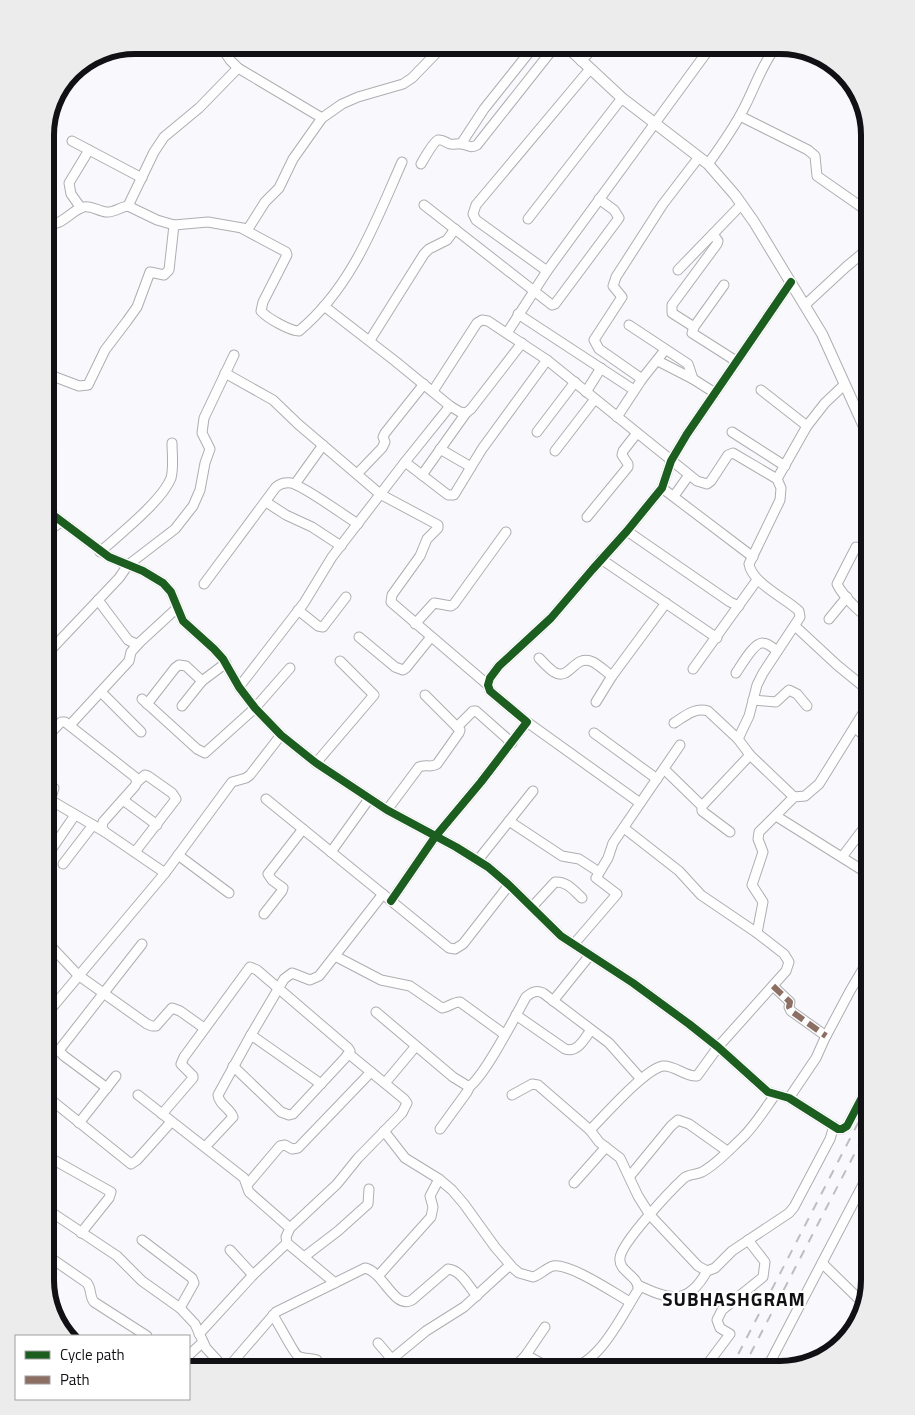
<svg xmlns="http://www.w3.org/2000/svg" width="915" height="1415" font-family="'Titillium Web',sans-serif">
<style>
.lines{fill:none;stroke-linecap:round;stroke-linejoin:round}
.minor-casing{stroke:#aeaeb1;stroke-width:11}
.major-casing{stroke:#aeaeb1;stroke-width:12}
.minor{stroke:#fefeff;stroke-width:9}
.major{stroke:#fefeff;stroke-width:10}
.rail{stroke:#bebebe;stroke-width:2;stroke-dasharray:9 9;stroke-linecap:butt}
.quiet{stroke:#8d6e63;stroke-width:6;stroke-dasharray:12 6;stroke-linecap:butt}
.cycleway-casing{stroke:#fff;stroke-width:11}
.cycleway{stroke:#1b5e20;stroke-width:8}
.labels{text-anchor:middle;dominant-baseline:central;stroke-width:4.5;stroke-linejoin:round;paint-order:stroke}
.district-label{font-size:19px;font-weight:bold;letter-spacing:1px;fill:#111014;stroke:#fff}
.rim{fill:none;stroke:#111014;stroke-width:6}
</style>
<rect width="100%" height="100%" fill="#f9f9fd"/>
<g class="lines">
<defs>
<g id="minor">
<path d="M220,45L230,60L238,68L322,118"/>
<path d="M581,61L596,45"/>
<path d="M740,116L808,150L815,156L817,176L870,213"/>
<path d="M72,141L142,178"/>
<path d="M461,144L484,109L535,45"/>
<path d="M421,164C424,159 433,142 438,140C443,139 446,143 450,144C454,145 458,143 462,144C469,145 470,149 477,145L556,45"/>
<path d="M708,164C721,146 734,128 744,108C755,87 762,64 777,45"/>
<path d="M424,205L552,305L555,304L619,218L614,210L599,199"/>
<path d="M128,206L154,152L164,137L199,108L238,68"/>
<path d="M81,208L71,194L69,183L89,150"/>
<path d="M528,219L622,98"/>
<path d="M45,224C62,227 69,212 83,207C91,205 98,211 106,212C114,213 120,207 128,206L157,220L174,225L208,222L248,229L265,202L279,188L293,159L322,118L342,104L358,97L403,84L412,78L444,45"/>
<path d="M243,229L286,252L287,255L263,302L261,311C267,318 290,331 299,331C352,287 375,223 402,162"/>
<path d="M678,270L741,205"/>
<path d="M547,271L476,220L473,214L476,205L590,69"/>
<path d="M724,285L694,327L692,333L736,361"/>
<path d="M805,305L846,267L870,247"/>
<path d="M518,314L634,390"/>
<path d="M629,325L688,364L693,379"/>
<path d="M694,327L672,313V305L717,244L718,241L713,234"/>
<path d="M507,333L547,271L712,45"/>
<path d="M370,340L424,254L429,249L447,240L455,229"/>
<path d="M658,361L693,379L715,393"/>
<path d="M225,373L273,400L298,424L380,494L438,525V528L427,539L420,556L392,595L391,602L488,685"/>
<path d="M45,378L50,375L79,386L88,385L105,350L127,321L137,307L150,272L164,275L169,270L174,225"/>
<path d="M642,379L599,349L594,340L622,297L613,286L616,277L663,204L699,157"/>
<path d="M761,390L807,426"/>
<path d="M433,391L477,323L482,320L488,321L547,360L697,481L707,484L711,481L728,455L733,453L777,479L781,488L780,500L749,564C752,583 785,598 799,611L800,617L763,673L757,685L749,716L738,739"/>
<path d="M586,392L601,368"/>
<path d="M450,406L460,412L466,413L471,409L522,343"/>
<path d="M617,417L642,379L665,350"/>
<path d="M537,432L575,382"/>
<path d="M732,432L785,466"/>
<path d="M440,449L471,467"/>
<path d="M555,451L595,399"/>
<path d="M405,462L448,495H454L482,449L547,360"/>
<path d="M358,473L382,448L385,442L383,437L385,433L424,384"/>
<path d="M422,475L466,413"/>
<path d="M777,479L807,426L825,403L844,385"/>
<path d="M295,484L323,445"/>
<path d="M662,488L753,557"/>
<path d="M674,496L689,475"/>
<path d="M266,502L286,515L312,527L341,546"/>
<path d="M45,509L109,557L143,571L163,583L171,592L183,621L214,649L223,659L239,687L255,708L281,735L316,763L387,810L456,847L488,867L509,885L561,936L633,983L689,1024L718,1047L768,1092L789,1098L838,1129H842L847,1126L870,1082"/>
<path d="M587,517L628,467V464L622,455L623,451L637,433"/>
<path d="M864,520L870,512"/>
<path d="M627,531L730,602L739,606"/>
<path d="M45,533L61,522"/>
<path d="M856,547L837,584C844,598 858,610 870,620"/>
<path d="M100,552C120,534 162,501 171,478C174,467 172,454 172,443"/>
<path d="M601,559L717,638"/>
<path d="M204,584L276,487C281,483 285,482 291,483C306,487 343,515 358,524"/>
<path d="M98,600L128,640L136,644L139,643L177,608"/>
<path d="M298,610L318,626L323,627L346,597"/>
<path d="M829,619L847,597"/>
<path d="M415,624L434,603L451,606L454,604L506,532"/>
<path d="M795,626L837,665L870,692"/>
<path d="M359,637L395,667L403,670L406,668L431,637"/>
<path d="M45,656L119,578L128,565L175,529L193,506L200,490L205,463L210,449L202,433L204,418L234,355"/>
<path d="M539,658C543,662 548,668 554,672C570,682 574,653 593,662C599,665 606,672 612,676"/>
<path d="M693,669L757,580"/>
<path d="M736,673C741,666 754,642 763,643C768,643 773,648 777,651"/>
<path d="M239,687L304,603L332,557L405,462L450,406L395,361L324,306"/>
<path d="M101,692L141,732"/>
<path d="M142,699L197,749L205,753L255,708L290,668"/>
<path d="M753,700L776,702L789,690L797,694L807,706"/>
<path d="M596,702L612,676L666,603"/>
<path d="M147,704L175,668L179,665L186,666L202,681"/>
<path d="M182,706L202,681L226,663"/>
<path d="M527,722L640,803"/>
<path d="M674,723C685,716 695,707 708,711L738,739L750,755L794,797"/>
<path d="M70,725L129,661L131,652L139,643"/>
<path d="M457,727L473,711H476L512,743"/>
<path d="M855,728L870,740"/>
<path d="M594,733L657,779"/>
<path d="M45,739L61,722H65L135,777L137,782L135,786L103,822L102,828L105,832L165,873"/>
<path d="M316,763L374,695L340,661"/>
<path d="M664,769L702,806"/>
<path d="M45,781L54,788L51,798L52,801L105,832"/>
<path d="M266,799L449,948L455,949L463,944L509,885"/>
<path d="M123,800L157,825"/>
<path d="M387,810L419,767C425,764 431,768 437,764L459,733L460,730L425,695"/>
<path d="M776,816L870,875"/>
<path d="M509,821L562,856L579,859L599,872"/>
<path d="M624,828L679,871L701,895L757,933"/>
<path d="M730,832L702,811V806L750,755"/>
<path d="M135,852L176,799L172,793L148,776L145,775L137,782"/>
<path d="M331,852L369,799"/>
<path d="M49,853L75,815"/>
<path d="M178,855L229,893"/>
<path d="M842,857L870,820"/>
<path d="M478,860L533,791"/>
<path d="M63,864L93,825"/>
<path d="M391,901L435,837L481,782L527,722L490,691L488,685L490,678L499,666L551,618L592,570L627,531L662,488L671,461L687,434L791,282"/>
<path d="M532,907L555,882C567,881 574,891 582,898"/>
<path d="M264,914L282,891L283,888L272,880L268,874L303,829"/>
<path d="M45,940L78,975L147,1024L152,1026H156L172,1008L180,1011L204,1028"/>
<path d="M574,944L617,894L596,878L608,858L613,843L680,745"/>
<path d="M335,956L381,980L410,986L442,1008C449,1007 453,1002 460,1002L504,1034"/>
<path d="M773,986L790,1002L789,1007L791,1011L826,1036"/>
<path d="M553,1001L590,955"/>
<path d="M376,1012L453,1077L466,1085L470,1086C485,1075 515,1017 526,997C532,992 536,990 543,993L609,1043L641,1079"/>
<path d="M516,1015L565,1049C578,1053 584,1039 591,1030"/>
<path d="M45,1016L165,873L232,782L246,778L250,775L281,735"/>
<path d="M251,1035L321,1084"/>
<path d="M385,1083L416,1046"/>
<path d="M107,1088L64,1056L60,1052V1049L142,944"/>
<path d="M45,1095L131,1164L137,1160L171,1122"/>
<path d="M138,1095L244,1178L249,1192L290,1228L286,1237L287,1243L335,1283"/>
<path d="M512,1095L532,1084L538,1085L590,1130L599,1142L620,1158L638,1196L650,1215L698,1266L707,1271L715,1268L732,1251L789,1213L794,1207L830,1139L834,1126"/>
<path d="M789,1098L816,1058L825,1038L850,991L870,957"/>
<path d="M162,1114L193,1078V1076L181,1064L184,1057L250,967L257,970L348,1048L350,1051L345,1058L293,1114L289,1115L281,1112L233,1066"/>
<path d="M79,1123L116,1076"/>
<path d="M440,1129L467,1092L470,1086"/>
<path d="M590,1130C605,1115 645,1069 663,1066C675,1065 685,1077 697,1076L718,1047L786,971L789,962L784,954L757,933L763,902L752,885L763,852L758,839L759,832L794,797L805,796L819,784L870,702"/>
<path d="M384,1131L405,1158L439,1179L452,1190L464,1204L495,1247L513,1268L519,1273L533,1277C540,1275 546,1268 553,1266C570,1263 614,1293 630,1302"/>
<path d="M205,1147L233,1117C230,1108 219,1105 218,1095L251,1035L284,979L292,973L310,980L319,976L383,894"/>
<path d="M45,1155L111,1192L109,1198L81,1233"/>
<path d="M630,1176L671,1126L678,1120L689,1124L727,1151"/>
<path d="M574,1183L606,1147"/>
<path d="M247,1185L280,1146L285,1145L292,1149L298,1148L371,1072"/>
<path d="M45,1208L117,1256L142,1281L180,1308L195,1324L206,1348L226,1370"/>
<path d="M290,1228L337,1184L358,1158L402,1113L407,1103L404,1099L349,1054"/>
<path d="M142,1240L192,1278L194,1283L180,1308"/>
<path d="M230,1250L253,1275"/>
<path d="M45,1254L87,1283C92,1289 89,1296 94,1302L147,1336"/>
<path d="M304,1257L338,1231L368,1204L369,1189"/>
<path d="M822,1263L864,1304"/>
<path d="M379,1275L431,1217L433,1207L430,1196L439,1179"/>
<path d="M638,1285C669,1300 688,1306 707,1271"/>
<path d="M273,1315C277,1321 295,1355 298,1356C303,1359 311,1358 317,1360L323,1370"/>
<path d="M199,1334L253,1275L287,1243"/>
<path d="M378,1343L401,1370"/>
<path d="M189,1355L203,1342"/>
<path d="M526,1355C536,1360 547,1368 558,1369C596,1374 621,1316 638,1290C640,1276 618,1272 620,1258C621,1243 671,1190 684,1178C689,1174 696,1175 702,1172C717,1164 730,1149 743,1137C755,1125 765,1109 775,1095"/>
<path d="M392,1359L426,1331L464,1307L510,1265"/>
<path d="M226,1370L276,1312L365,1268C384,1272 394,1310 412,1300L448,1269C461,1270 469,1287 477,1296"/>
<path d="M512,1370L526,1355L545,1327"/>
<path d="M703,1370L730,1334L720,1328L717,1320L722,1310L763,1277L765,1262L748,1240"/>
<path d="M766,1370L870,1171"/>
</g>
<path id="major" d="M565,45L622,98L708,164L735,195L754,222L822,334L870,440"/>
</defs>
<!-- minor casing -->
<use href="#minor" class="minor-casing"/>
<!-- major casing -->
<use href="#major" class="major-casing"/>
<!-- minor -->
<use href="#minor" class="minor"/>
<!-- major -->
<use href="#major" class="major"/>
<!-- rail -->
<g class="rail">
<path d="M730,1370L870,1100"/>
<path d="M742,1370L870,1124"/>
</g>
<!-- quiet -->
<path class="quiet" d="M773,986L790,1002L789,1007L791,1011L826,1036"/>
<defs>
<g id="cycleway">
<path d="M45,509L109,557L143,571L163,583L171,592L183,621L214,649L223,659L239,687L255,708L281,735L316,763L387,810L456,847L488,867L509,885L561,936L633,983L689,1024L718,1047L768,1092L789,1098L838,1129H842L847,1126L870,1082"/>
<path d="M391,901L435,837L481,782L527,722L490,691L488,685L490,678L499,666L551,618L592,570L627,531L662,488L671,461L687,434L791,282"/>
</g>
</defs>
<!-- cycleway casing -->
<use href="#cycleway" class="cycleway-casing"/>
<!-- cycleway -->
<use href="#cycleway" class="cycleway"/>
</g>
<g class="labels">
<!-- district labels -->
<g class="district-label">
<text x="734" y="1298">SUBHASHGRAM</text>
</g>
</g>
<!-- crop -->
<path d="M0 0H915V1415H0ZM135 54H780A81 81 0 0 1 861 135V1280A81 81 0 0 1 780 1361H135A81 81 0 0 1 54 1280V135A81 81 0 0 1 135 54Z" fill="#ececec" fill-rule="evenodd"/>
<path class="rim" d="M135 54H780A81 81 0 0 1 861 135V1280A81 81 0 0 1 780 1361H135A81 81 0 0 1 54 1280V135A81 81 0 0 1 135 54Z"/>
<!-- legend -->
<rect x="15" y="1335" width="175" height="65" fill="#ffffff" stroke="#a09fa1"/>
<rect x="25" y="1351" width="25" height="8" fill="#1b5e20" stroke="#a09fa1"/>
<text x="60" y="1360" font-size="15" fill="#111014">Cycle path</text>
<rect x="25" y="1376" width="25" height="8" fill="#8d6e63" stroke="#a09fa1"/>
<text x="60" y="1385" font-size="15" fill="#111014">Path</text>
</svg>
